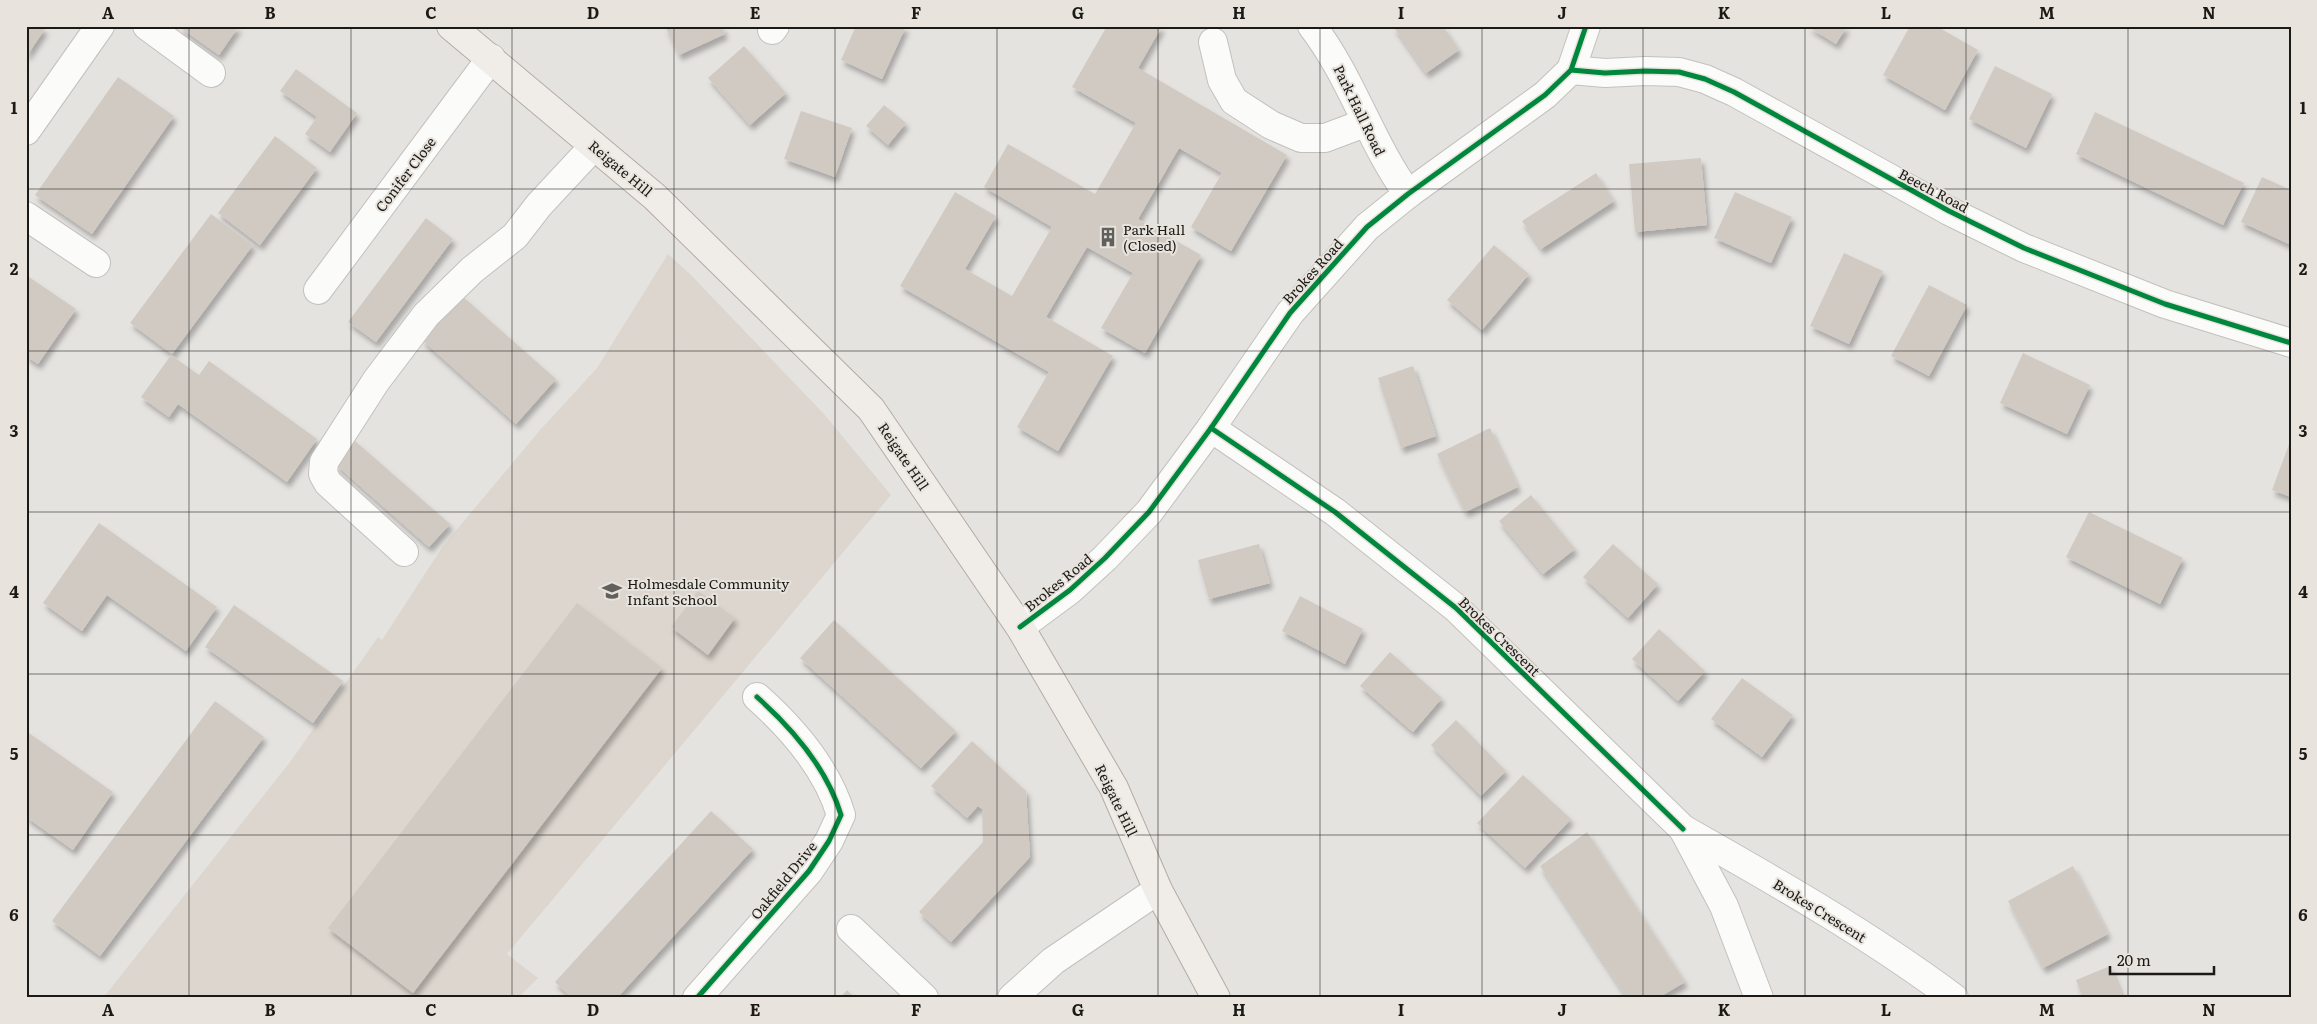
<svg xmlns="http://www.w3.org/2000/svg" width="2317" height="1024" font-family="Literata,serif">
<style>
.built{fill:#dcd6ce}
.building{fill:#d1cac2;filter:url(#shadow)}
.lines{fill:none;stroke-linecap:round;stroke-linejoin:round}
.minor-casing{stroke:#c2c1be;stroke-width:30}
.major-casing{stroke:#b5aba4;stroke-width:30}
.minor{stroke:#fbfbfa;stroke-width:28}
.major{stroke:#f0ece8;stroke-width:28}
.cycleway-casing{stroke:#e8e4dd;stroke-width:8}
.cycleway{stroke:#00873e;stroke-width:5}
.grid{fill:none;stroke:#1b1a17;stroke-width:1;stroke-opacity:0.55}
.labels{text-anchor:middle;dominant-baseline:central;stroke-width:4;stroke-linejoin:round;paint-order:stroke}
.street-label{font-size:14px;fill:#1b1a17;stroke:#e8e4dd}
.poi-label{font-size:14px;fill:#1b1a17;stroke:#e8e4dd;text-anchor:start}
.neatline{fill:none;stroke:#1b1a17;stroke-width:2}
.grid-label{font-size:16px;text-anchor:middle;font-weight:bold;fill:#1b1a17}
</style>
<defs>
<filter id="shadow"><feDropShadow dx="3" dy="5.5" stdDeviation="2.5" flood-color="#0004"/></filter>
</defs>
<rect width="100%" height="100%" fill="#e5e3e0"/>
<!-- built -->
<path class="built" d="M668,254L690,274L824,414L891,495L507,954L538,978L518,998H103L290,762L378,637L382,640L443,546L540,430L597,368Z"/>
<!-- building -->
<g class="building">
<path d="M26,26H40L45,29L26,57Z"/>
<path d="M178,26H239L219,55Z"/>
<path d="M665,26H722L725,34L679,55Z"/>
<path d="M856,26H906L882,79L841,60Z"/>
<path d="M1107,26H1162L1138,68L1287,155L1231,251L1191,227L1222,173L1179,148L1138,219L1201,255L1145,353L1101,328L1133,273L1087,247L1046,317L1113,356L1058,451L1017,427L1049,372L900,286L955,192L996,216L965,269L1012,296L1052,227L984,187L1008,144L1095,194L1136,123L1072,87Z"/>
<path d="M1393,26H1443L1459,50L1426,73Z"/>
<path d="M1807,26H1847L1836,44Z"/>
<path d="M1910,26H1936L1978,50L1945,110L1883,75Z"/>
<path d="M744,46L786,93L750,125L708,78Z"/>
<path d="M1995,66L2052,94L2026,148L1969,119Z"/>
<path d="M296,69L357,113L330,152L305,134L317,117L280,91Z"/>
<path d="M118,77L174,116L92,234L35,195Z"/>
<path d="M884,105L906,123L888,145L866,126Z"/>
<path d="M801,111L852,128L835,177L784,159Z"/>
<path d="M2095,112L2244,183L2223,225L2076,154Z"/>
<path d="M275,136L317,168L260,245L218,213Z"/>
<path d="M1701,158L1707,225L1635,232L1629,164Z"/>
<path d="M1596,173L1614,201L1541,249L1522,221Z"/>
<path d="M2262,177L2291,190V245L2241,222Z"/>
<path d="M1735,192L1792,217L1771,263L1714,238Z"/>
<path d="M211,214L253,245L172,354L130,323Z"/>
<path d="M426,218L453,239L376,342L348,322Z"/>
<path d="M1494,245L1529,274L1482,330L1447,300Z"/>
<path d="M1844,253L1883,271L1849,344L1810,326Z"/>
<path d="M26,275L76,309L38,364L26,356Z"/>
<path d="M1929,285L1967,305L1929,376L1891,356Z"/>
<path d="M461,295L556,379L516,424L422,340Z"/>
<path d="M2023,353L2090,385L2067,434L2000,403Z"/>
<path d="M171,355L199,375L209,361L317,439L287,482L178,404L169,417L141,397Z"/>
<path d="M1413,366L1436,436L1401,448L1378,378Z"/>
<path d="M1490,428L1518,487L1465,512L1437,454Z"/>
<path d="M2291,439V497L2272,490Z"/>
<path d="M355,441L450,524L429,547L335,464Z"/>
<path d="M1531,495L1575,549L1543,574L1499,521Z"/>
<path d="M2089,512L2183,558L2160,604L2066,557Z"/>
<path d="M99,523L217,607L186,651L107,595L82,631L43,603Z"/>
<path d="M1259,544L1270,583L1209,599L1198,560Z"/>
<path d="M1613,544L1658,584L1628,618L1583,577Z"/>
<path d="M698,591L735,618L708,655L671,627Z"/>
<path d="M1300,596L1363,629L1345,664L1282,631Z"/>
<path d="M577,603L662,668L413,993L328,928Z"/>
<path d="M234,605L343,681L313,723L205,647Z"/>
<path d="M834,620L956,731L921,768L800,658Z"/>
<path d="M1659,629L1705,671L1678,701L1632,659Z"/>
<path d="M1390,652L1442,698L1413,732L1360,686Z"/>
<path d="M1742,678L1793,715L1762,757L1711,719Z"/>
<path d="M215,701L264,737L100,956L52,921Z"/>
<path d="M1456,720L1506,771L1481,796L1431,745Z"/>
<path d="M26,731L113,792L73,850L26,817Z"/>
<path d="M972,741L1026,791L1030,857L951,942L919,912L983,842L982,809L978,806L967,818L931,786Z"/>
<path d="M1523,775L1571,819L1525,868L1477,823Z"/>
<path d="M711,811L753,849L617,998H572L555,982Z"/>
<path d="M1587,832L1685,982L1658,998H1627L1540,866Z"/>
<path d="M2073,866L2108,934L2043,968L2008,901Z"/>
<path d="M2110,966L2123,998H2083L2076,980Z"/>
<path d="M847,990L855,998H840Z"/>
</g>
<g class="lines">
<defs>
<g id="minor">
<path d="M147,26L211,73"/>
<path d="M1312,26C1352,78 1370,142 1408,194"/>
<path d="M772,30L775,26"/>
<path d="M1213,42L1222,80L1234,101L1271,125L1301,138H1325L1365,123"/>
<path d="M1571,70L1605,73L1645,71L1679,72L1705,79L1734,92L1949,211L2024,248L2165,304L2291,343"/>
<path d="M26,131L100,26"/>
<path d="M26,216L96,263"/>
<path d="M318,290L491,58"/>
<path d="M1211,428L1335,512L1456,608L1683,829"/>
<path d="M404,552L328,483L323,474L324,462L376,381L426,315L472,270L515,236L539,205L594,146"/>
<path d="M1020,627L1070,590L1105,558L1149,512L1211,428L1290,313L1367,227L1408,194L1545,95L1571,70L1586,26"/>
<path d="M851,929L924,998"/>
<path d="M697,998L809,871L829,841L841,815C827,768 793,729 757,697"/>
<path d="M1012,998L1053,961L1158,890"/>
<path d="M1759,998L1724,906L1683,829C1775,881 1868,934 1954,998"/>
</g>
<path id="major" d="M451,26L655,197L871,409L1020,627L1114,788L1158,890L1216,998"/>
</defs>
<!-- minor casing -->
<use href="#minor" class="minor-casing"/>
<!-- major casing -->
<use href="#major" class="major-casing"/>
<!-- minor -->
<use href="#minor" class="minor"/>
<!-- major -->
<use href="#major" class="major"/>
<defs>
<g id="cycleway">
<path d="M1571,70L1605,73L1645,71L1679,72L1705,79L1734,92L1949,211L2024,248L2165,304L2291,343"/>
<path d="M1211,428L1335,512L1456,608L1683,829"/>
<path d="M1020,627L1070,590L1105,558L1149,512L1211,428L1290,313L1367,227L1408,194L1545,95L1571,70L1586,26"/>
<path d="M697,998L809,871L829,841L841,815C827,768 793,729 757,697"/>
</g>
</defs>
<!-- cycleway casing -->
<use href="#cycleway" class="cycleway-casing"/>
<!-- cycleway -->
<use href="#cycleway" class="cycleway"/>
</g>
<!-- grid -->
<path class="grid" d="M189,26V998M351,26V998M512,26V998M674,26V998M835,26V998M997,26V998M1158,26V998M1320,26V998M1482,26V998M1643,26V998M1805,26V998M1966,26V998M2128,26V998M26,189H2291M26,351H2291M26,512H2291M26,674H2291M26,835H2291"/>
<!-- icons -->
<defs>
<symbol id="building-bare" viewBox="-9 -9 18 18"><path d="M-4-6H4V6H1V3H-1V6H-4ZM-2.5-4.3h1.7v1.8h-1.7ZM.8-4.3h1.7v1.8H.8ZM-2.5-1h1.7V.8h-1.7ZM.8-1h1.7V.8H.8Z" fill="#62605d" stroke="#e8e4dd" stroke-width="2.5" paint-order="stroke"/></symbol>
<symbol id="school-bare" viewBox="-9 -9 18 18"><path d="M0-5L7-2L0 1L-7-2ZM-4 1L0 2.5L4 1V4Q0 6-4 4Z" fill="#62605d" stroke="#e8e4dd" stroke-width="2.5" paint-order="stroke"/></symbol>
</defs>
<g fill-rule="evenodd">
<use href="#building-bare" x="1094" y="223" width="28" height="28"/>
<use href="#school-bare" x="598" y="577" width="28" height="28"/>
</g>
<g class="labels">
<!-- street labels -->
<g class="street-label">
<text transform="translate(1360 110) rotate(64)">Park Hall Road</text>
<text transform="translate(621 168) rotate(40)">Reigate Hill</text>
<text transform="translate(405 174) rotate(-53)">Conifer Close</text>
<text transform="translate(1934 190) rotate(28)">Beech Road</text>
<text transform="translate(1312 271) rotate(-48)">Brokes Road</text>
<text transform="translate(904 456) rotate(56)">Reigate Hill</text>
<text transform="translate(1058 582) rotate(-39)">Brokes Road</text>
<text transform="translate(1500 636) rotate(44)">Brokes Crescent</text>
<text transform="translate(1117 800) rotate(64)">Reigate Hill</text>
<text transform="translate(783 880) rotate(-51)">Oakfield Drive</text>
<text transform="translate(1820 910) rotate(32)">Brokes Crescent</text>
</g>
<!-- poi labels -->
<g class="poi-label">
<text x="1123" y="229">Park Hall<tspan x="1123" dy="16">(Closed)</tspan></text>
<text x="627" y="583">Holmesdale Community<tspan x="627" dy="16">Infant School</tspan></text>
</g>
</g>
<!-- border -->
<rect width="2317" height="1024" fill="none" stroke="#e8e4dd" stroke-width="55"/>
<!-- scale -->
<path d="M2110 966v8h104v-8" fill="none" stroke="#1b1a17" stroke-width="2.5"/>
<text x="2117" y="966" font-size="15" fill="#1b1a17" stroke="#e8e4dd" stroke-width="4" paint-order="stroke">20 m</text>
<rect x="28" y="28" width="2262" height="968" class="neatline"/>
<g class="grid-label">
<text x="108" y="19">A</text>
<text x="270" y="19">B</text>
<text x="431" y="19">C</text>
<text x="593" y="19">D</text>
<text x="755" y="19">E</text>
<text x="916" y="19">F</text>
<text x="1078" y="19">G</text>
<text x="1239" y="19">H</text>
<text x="1401" y="19">I</text>
<text x="1562" y="19">J</text>
<text x="1724" y="19">K</text>
<text x="1886" y="19">L</text>
<text x="2047" y="19">M</text>
<text x="2209" y="19">N</text>
<text x="14" y="114">1</text>
<text x="2303" y="114">1</text>
<text x="14" y="275">2</text>
<text x="2303" y="275">2</text>
<text x="14" y="437">3</text>
<text x="2303" y="437">3</text>
<text x="14" y="598">4</text>
<text x="2303" y="598">4</text>
<text x="14" y="760">5</text>
<text x="2303" y="760">5</text>
<text x="14" y="921">6</text>
<text x="2303" y="921">6</text>
<text x="108" y="1016">A</text>
<text x="270" y="1016">B</text>
<text x="431" y="1016">C</text>
<text x="593" y="1016">D</text>
<text x="755" y="1016">E</text>
<text x="916" y="1016">F</text>
<text x="1078" y="1016">G</text>
<text x="1239" y="1016">H</text>
<text x="1401" y="1016">I</text>
<text x="1562" y="1016">J</text>
<text x="1724" y="1016">K</text>
<text x="1886" y="1016">L</text>
<text x="2047" y="1016">M</text>
<text x="2209" y="1016">N</text>
</g>
</svg>
